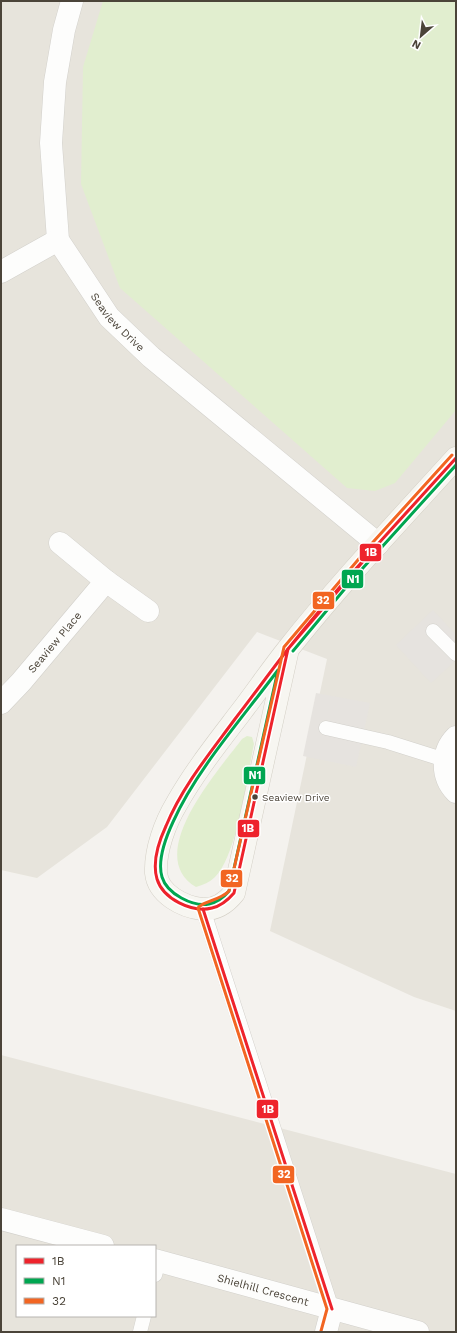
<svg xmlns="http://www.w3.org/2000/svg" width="457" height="1333" font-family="'Work Sans',sans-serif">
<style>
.residential{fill:#e7e4dc;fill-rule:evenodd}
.green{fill:#e1eecf}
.parking{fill:#e6e3df}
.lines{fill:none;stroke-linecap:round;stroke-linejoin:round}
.lane-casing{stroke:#d2d0cb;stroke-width:15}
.street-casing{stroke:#d2d0cb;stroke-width:23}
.secondary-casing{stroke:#d3cfc5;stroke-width:23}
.lane{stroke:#fdfdfc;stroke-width:14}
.street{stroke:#fdfdfc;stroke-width:22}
.secondary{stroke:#f7f6f1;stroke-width:22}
.bus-1-casing{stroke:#fff;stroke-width:6}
.bus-2-casing{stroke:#fff;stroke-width:6}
.bus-3-casing{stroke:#fff;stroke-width:6}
.bus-1{stroke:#ee232c;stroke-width:3}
.bus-2{stroke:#00a651;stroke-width:3}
.bus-3{stroke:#f26522;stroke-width:3}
.bus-dot{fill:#4b4439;stroke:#fff;stroke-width:1.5}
.labels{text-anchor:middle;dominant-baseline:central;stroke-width:3;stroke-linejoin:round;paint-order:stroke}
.bus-label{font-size:10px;fill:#4b4439;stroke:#fff;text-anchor:start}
.street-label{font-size:11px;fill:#4b4439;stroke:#fff}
.line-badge{stroke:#fff;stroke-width:1.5}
.badge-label{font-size:11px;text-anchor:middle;font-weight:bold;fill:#fff}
</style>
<rect width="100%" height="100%" fill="#f4f2ee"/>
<!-- residential -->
<g class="residential">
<path d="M1,1H456V1011L414,997L270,931L327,659L257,632L107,827L37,878L1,870Z"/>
<path d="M1,1055L456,1174V1332H1ZM17,1246H155V1316H17Z"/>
</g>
<!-- green -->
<g class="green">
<path d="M103,1H456V410L395,483L375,491L347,488L120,288L81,184L83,67Z"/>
<path d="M247,736L252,737L254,744C247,776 237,856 215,877C210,882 203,885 196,887C142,855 219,770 242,739Z"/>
</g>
<!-- parking -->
<g class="parking">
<path d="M433,610L456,635V660L431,683L396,645Z"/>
<path d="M316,693L370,703L356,767L303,756Z"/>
</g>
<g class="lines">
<defs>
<g id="lane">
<path d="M433,631L456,654"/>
<path d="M326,728L388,742L445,760"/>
<path d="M203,909L332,1309"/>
<path d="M155,1275L159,1261"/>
<path d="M140,1332L144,1316"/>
</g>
<g id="street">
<path id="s1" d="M72,1L64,30L55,82L51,143L58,240L109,317L151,357L378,544"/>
<path d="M1,272L58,240"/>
<path d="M60,543L106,581L148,611"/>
<path id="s2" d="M1,703L21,682L106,581"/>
<path d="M456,737C441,752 441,777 456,792"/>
<path d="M1,1219L103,1246"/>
<path id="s3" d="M155,1260L418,1332"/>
<path d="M326,1332L332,1309"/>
</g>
<path id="secondary" d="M288,649L234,893C226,903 215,910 202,909C183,907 158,894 156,873C155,850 165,823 177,803C195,771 219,741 241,712C257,691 272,669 288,649C340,583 399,521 456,458"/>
</defs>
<!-- lane casing -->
<use href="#lane" class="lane-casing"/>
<!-- street casing -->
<use href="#street" class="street-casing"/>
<!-- secondary casing -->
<use href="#secondary" class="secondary-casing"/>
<!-- lane -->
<use href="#lane" class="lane"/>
<!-- street -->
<use href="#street" class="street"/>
<!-- secondary -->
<use href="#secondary" class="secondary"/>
<defs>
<g id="bus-1">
<path d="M456,458L378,544L288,649C341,583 399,521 456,458Z"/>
<path d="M288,649L234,893C228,900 221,906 212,908C192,913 163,899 157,879C152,862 159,841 166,826C182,787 210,753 235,719C253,696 270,672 288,649Z"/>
<path d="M203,909L332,1309"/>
</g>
<g id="bus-2">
<path d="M293,651L353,579L456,465"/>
<path d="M278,670L229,891C224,897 218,902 209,904C193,907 167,894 162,877C157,860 166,837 173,822C196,770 244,716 278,670Z"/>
</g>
<path id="bus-3" d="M321,1331L327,1309L198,908C201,902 221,900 229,891L284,647L374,541L452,455"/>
</defs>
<!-- bus-1 casing -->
<use href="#bus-1" class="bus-1-casing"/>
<!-- bus-2 casing -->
<use href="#bus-2" class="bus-2-casing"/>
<!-- bus-3 casing -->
<use href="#bus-3" class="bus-3-casing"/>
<!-- bus-1 -->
<use href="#bus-1" class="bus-1"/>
<!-- bus-2 -->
<use href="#bus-2" class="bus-2"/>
<!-- bus-3 -->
<use href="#bus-3" class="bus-3"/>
</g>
<!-- markers -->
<circle class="bus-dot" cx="255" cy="797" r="3.5"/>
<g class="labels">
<!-- bus labels -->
<g class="bus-label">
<text x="262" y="797">Seaview Drive</text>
</g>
<!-- street labels -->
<g class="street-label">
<text stroke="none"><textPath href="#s1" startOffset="343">Seaview Drive</textPath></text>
<text stroke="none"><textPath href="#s2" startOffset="81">Seaview Place</textPath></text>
<text stroke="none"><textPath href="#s3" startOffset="112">Shielhill Crescent</textPath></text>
</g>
</g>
<g class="line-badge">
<rect x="359" y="543" width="23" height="19" rx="4" fill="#ee232c"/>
<rect x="341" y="569" width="23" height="20" rx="4" fill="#00a651"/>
<rect x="312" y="591" width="23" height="19" rx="4" fill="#f26522"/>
<rect x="243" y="766" width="23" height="19" rx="4" fill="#00a651"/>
<rect x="237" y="819" width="23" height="19" rx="4" fill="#ee232c"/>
<rect x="220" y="869" width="23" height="19" rx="4" fill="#f26522"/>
<rect x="256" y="1099" width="23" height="20" rx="4" fill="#ee232c"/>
<rect x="272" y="1165" width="23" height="19" rx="4" fill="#f26522"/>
</g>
<g class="badge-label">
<text x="371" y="556">1B</text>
<text x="353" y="583">N1</text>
<text x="323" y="604">32</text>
<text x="255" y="779">N1</text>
<text x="248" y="832">1B</text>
<text x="232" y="882">32</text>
<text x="268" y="1113">1B</text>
<text x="284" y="1178">32</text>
</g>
<!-- border -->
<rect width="457" height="1333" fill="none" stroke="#4b4439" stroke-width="4"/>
<!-- legend -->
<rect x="16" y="1245" width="140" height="72" fill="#ffffff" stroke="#b7b4b0"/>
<rect x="24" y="1258" width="20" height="6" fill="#ee232c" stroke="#b7b4b0"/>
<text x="52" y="1265" font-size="12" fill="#4b4439">1B</text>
<rect x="24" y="1278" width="20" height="6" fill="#00a651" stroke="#b7b4b0"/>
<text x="52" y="1285" font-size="12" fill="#4b4439">N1</text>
<rect x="24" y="1298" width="20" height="6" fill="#f26522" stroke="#b7b4b0"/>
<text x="52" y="1305" font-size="12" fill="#4b4439">32</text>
<!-- north arrow -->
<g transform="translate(421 36) rotate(208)" stroke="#ffffff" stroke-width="3" paint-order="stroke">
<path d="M0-3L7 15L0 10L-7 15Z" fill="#4b4439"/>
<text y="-6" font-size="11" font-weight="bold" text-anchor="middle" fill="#4b4439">N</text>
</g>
</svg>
